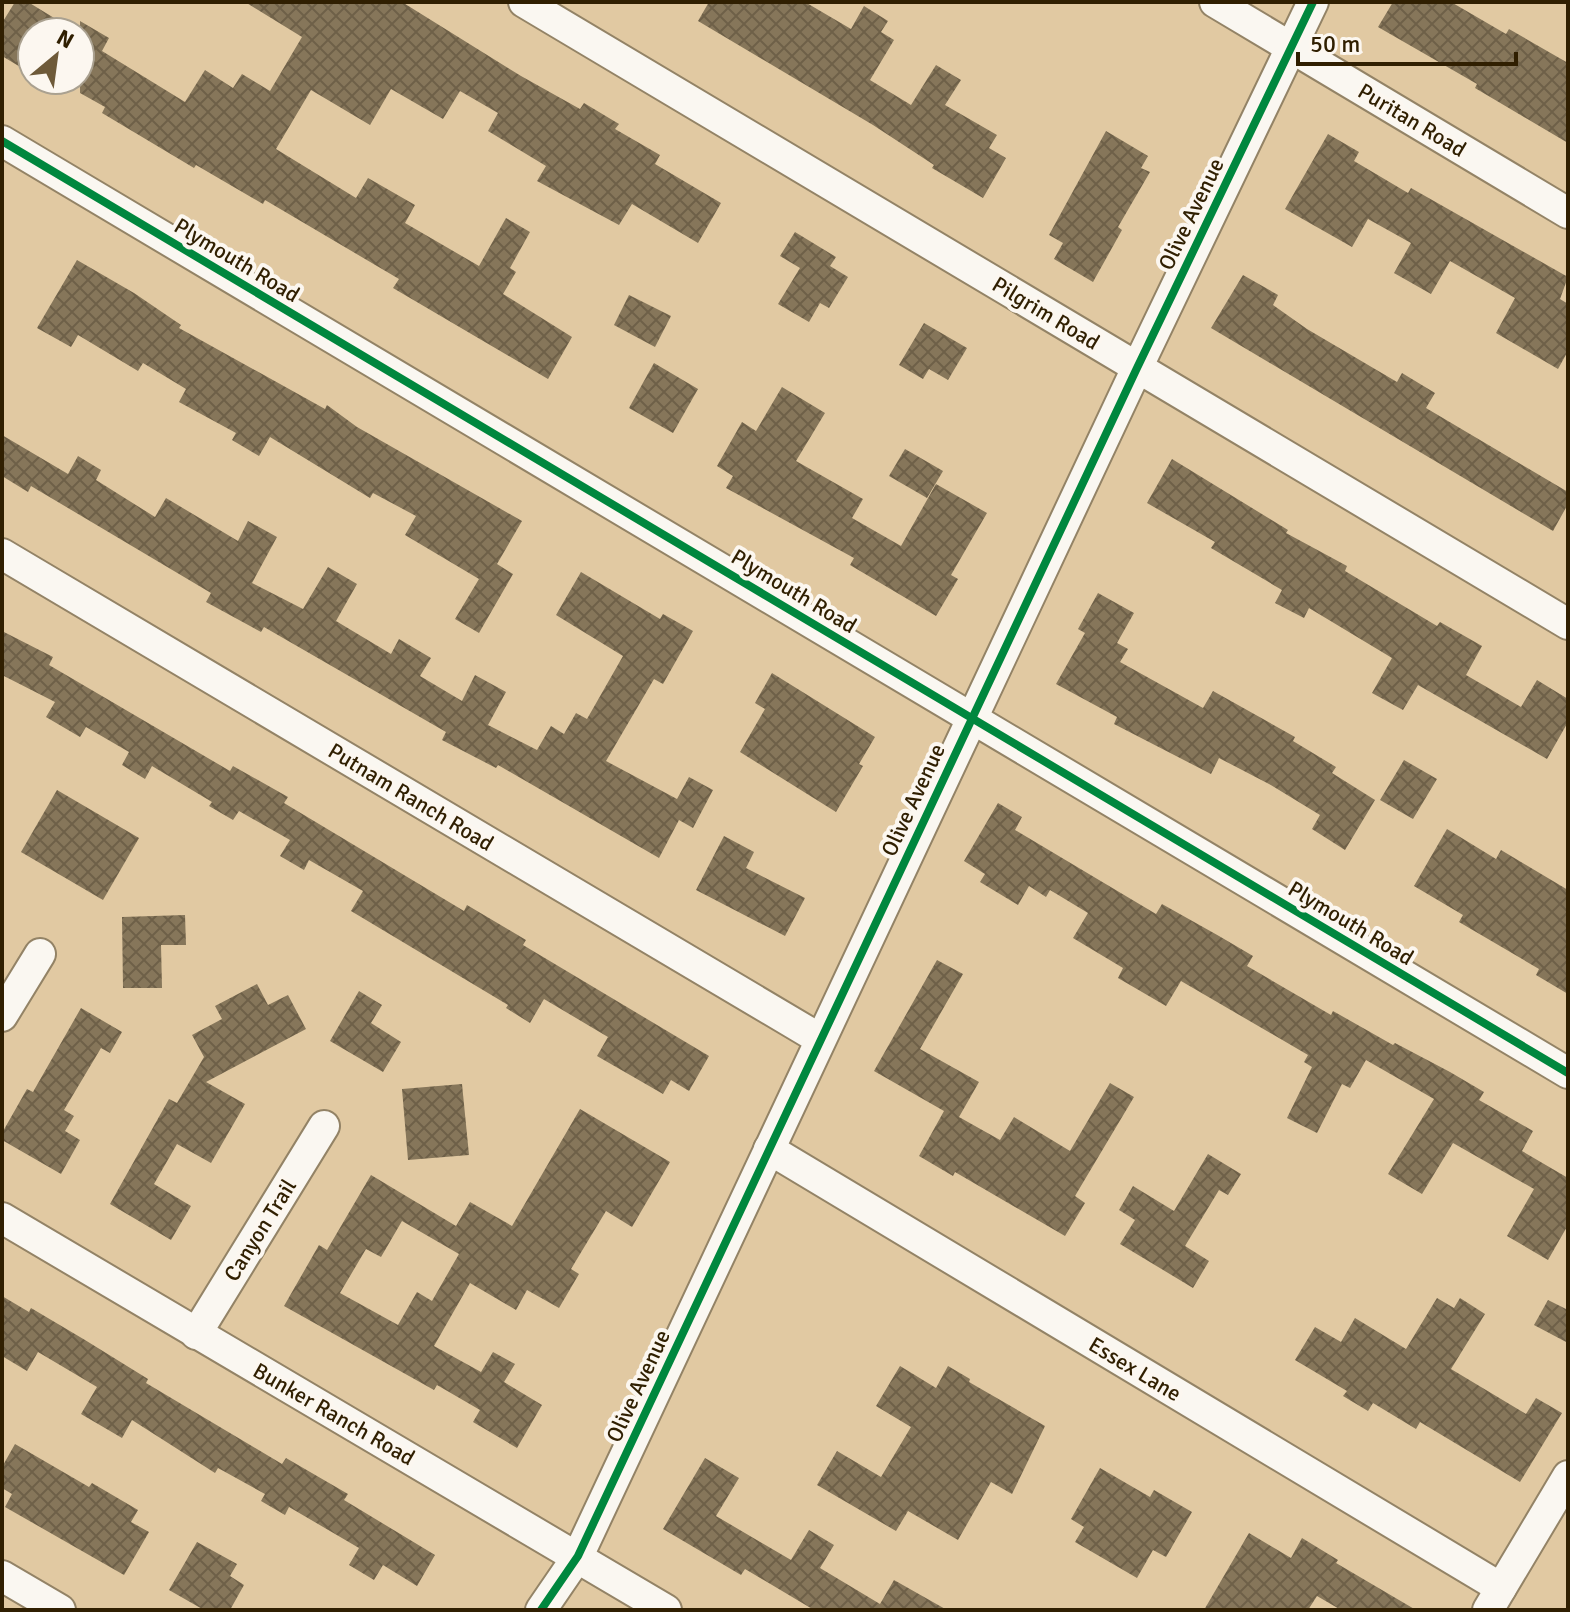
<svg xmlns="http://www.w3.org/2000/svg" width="1570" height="1612" font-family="Signika,sans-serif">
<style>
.building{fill:url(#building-cross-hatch);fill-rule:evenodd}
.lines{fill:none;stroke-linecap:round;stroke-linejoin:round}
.minor-casing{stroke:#938366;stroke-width:34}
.minor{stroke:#faf7f1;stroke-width:30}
.cycleway-casing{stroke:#fcf7f0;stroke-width:13}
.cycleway{stroke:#00873e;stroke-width:8}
.labels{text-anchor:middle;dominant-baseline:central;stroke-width:8;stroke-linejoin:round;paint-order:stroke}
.street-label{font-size:22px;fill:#301f01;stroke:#fcf7f0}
</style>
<defs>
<pattern id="building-cross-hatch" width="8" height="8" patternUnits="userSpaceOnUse" patternTransform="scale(2)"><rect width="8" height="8" fill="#86765a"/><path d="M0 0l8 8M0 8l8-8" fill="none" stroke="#6e6048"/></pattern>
</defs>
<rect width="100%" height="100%" fill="#e1c9a2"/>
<!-- building -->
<g class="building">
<path d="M15,2H28L77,32H32V74L2,56V23Z"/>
<path d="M245,2H402L521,76L580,109L584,103L619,124L615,129L660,155L655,164L721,203L698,243L632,204L619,225L537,181L546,166L488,131L498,113L460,91L443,119L391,89L370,125L311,90L276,149L356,198L368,178L415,205L405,223L479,266L506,218L530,232L510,268L516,272L503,294L572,337L548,379L393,288L399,279L265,200L263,204L196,165L194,168L102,113L105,107L80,93V21L109,38L102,51L185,102L205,70L233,88L242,74L270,91L302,37Z"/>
<path d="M709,2H805L851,29L864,6L888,21L881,32L894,40L870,80L911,105L936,65L961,80L945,105L997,135L989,148L1006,158L983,198L932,168L934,165L873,125L698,21Z"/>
<path d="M1393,2H1451L1506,34L1509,29L1568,63V143L1475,88L1477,84L1378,27Z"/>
<path d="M1106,131L1148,156L1141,168L1150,172L1118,227L1122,230L1093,282L1054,259L1063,243L1049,235Z"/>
<path d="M1328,134L1359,152L1354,161L1408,193L1411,188L1568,277L1560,299L1568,304V351L1558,369L1496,333L1515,298L1450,261L1431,294L1394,273L1411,243L1368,219L1352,247L1285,209Z"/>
<path d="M795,232L836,257L830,266L848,277L829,308L820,303L809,322L778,304L800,268L780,256Z"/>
<path d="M77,260L134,293L181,325L179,328L325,409L327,405L357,427L522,521L497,564L513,574L479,633L455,619L479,579L405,535L416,516L373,493L370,498L270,437L259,456L232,440L236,433L179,402L186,389L143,363L138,371L78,335L71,347L37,328Z"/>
<path d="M1243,275L1278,295L1273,305L1307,329L1397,382L1402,373L1435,393L1426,408L1568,492V504L1553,531L1211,328Z"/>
<path d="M629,295L671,316L655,347L614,325Z"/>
<path d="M924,323L967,348L948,380L929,369L923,379L899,365Z"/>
<path d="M654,363L698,389L673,433L629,408Z"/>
<path d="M782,387L825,413L796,461L863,499L852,518L901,546L936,484L987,513L951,575L958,579L936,616L850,565L854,558L726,488L733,476L717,466L742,422L756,431Z"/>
<path d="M2,435L68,474L78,456L101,470L96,480L155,517L166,498L238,541L248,521L277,537L252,583L303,609L328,567L357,584L336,621L391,654L399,639L431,658L420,676L462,701L475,675L506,692L488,725L537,750L551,726L564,734L576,713L587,719L623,656L556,615L581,572L660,619L663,614L693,631L663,684L654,679L606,761L677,799L689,777L713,790L693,828L679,820L659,858L498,765L496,768L442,740L446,732L264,627L261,632L206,602L211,593L31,486L28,492L2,476Z"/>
<path d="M905,449L943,471L927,498L889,476Z"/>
<path d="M1172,459L1288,530L1286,533L1347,566L1345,571L1437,626L1440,622L1482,646L1466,675L1521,707L1537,680L1568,699V722L1547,759L1418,685L1403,710L1372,693L1392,658L1309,608L1304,618L1275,603L1282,590L1211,548L1215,542L1147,503Z"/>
<path d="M1098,593L1134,613L1117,643L1128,649L1120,662L1203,708L1213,691L1295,737L1293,741L1336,767L1332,773L1375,800L1345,850L1312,829L1320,815L1269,784L1219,758L1211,774L1114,724L1117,717L1056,684L1085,633L1078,629Z"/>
<path d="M2,631L53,657L49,665L230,771L233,766L288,797L284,803L464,911L467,905L526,940L523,945L709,1056L689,1091L671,1080L663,1094L597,1056L608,1037L544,999L530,1023L506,1008L508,1005L351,911L363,891L309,860L304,870L280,856L290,840L239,811L233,820L209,806L212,802L152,766L145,779L122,765L129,752L86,727L80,737L46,717L55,702L2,675Z"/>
<path d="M772,673L875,737L859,764L863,766L836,812L740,752L765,709L755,703Z"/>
<path d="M1404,760L1437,779L1413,819L1380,800Z"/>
<path d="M57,790L139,838L103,900L21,852Z"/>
<path d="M998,803L1022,817L1015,830L1156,914L1162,904L1219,936L1253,956L1247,966L1331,1015L1333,1011L1393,1045L1395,1043L1450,1072L1484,1092L1479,1100L1533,1131L1522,1151L1568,1178V1225L1548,1260L1507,1236L1534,1189L1453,1143L1422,1194L1388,1174L1434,1099L1366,1060L1350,1088L1342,1084L1317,1133L1287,1118L1312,1067L1304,1062L1308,1055L1181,981L1166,1006L1118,978L1123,968L1073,938L1088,913L1050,890L1046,897L1029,886L1018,905L980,882L985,874L964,861Z"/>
<path d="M1447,829L1496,859L1501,850L1568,890V994L1536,975L1539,969L1459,922L1463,915L1414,886Z"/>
<path d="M724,836L754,852L746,868L805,898L785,936L696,890Z"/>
<path d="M185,915L186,945H161L162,988H123L122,917Z"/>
<path d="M937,960L963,974L920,1049L979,1082L959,1117L1000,1140L1014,1117L1070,1151L1110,1083L1134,1097L1075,1196L1085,1203L1065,1236L955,1172L953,1176L919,1156L944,1111L874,1071Z"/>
<path d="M257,984L268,1005L288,995L306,1029L206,1082L245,1104L211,1163L177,1144L154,1184L191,1206L171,1240L110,1204L169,1099L177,1103L204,1057L192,1035L222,1019L215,1006Z"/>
<path d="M359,991L382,1005L371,1023L401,1042L383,1072L330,1041Z"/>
<path d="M81,1008L122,1032L110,1053L101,1048L64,1110L74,1116L65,1131L80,1140L61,1174L2,1140V1133L27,1089L33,1092Z"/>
<path d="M462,1084L469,1155L408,1160L402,1089Z"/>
<path d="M580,1109L670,1162L632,1227L606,1211L571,1269L579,1274L559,1308L527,1290L516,1310L470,1283L434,1346L481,1372L493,1352L515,1364L504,1382L542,1405L517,1448L473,1422L480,1410L437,1385L434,1390L284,1306L319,1245L327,1250L371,1175L456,1226L470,1202L512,1226ZM402,1221L459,1254L432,1301L417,1292L398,1325L340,1293L366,1249L381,1257Z"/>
<path d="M1208,1154L1241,1174L1228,1195L1219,1190L1185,1246L1209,1261L1193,1288L1120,1244L1135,1220L1119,1210L1133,1186L1174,1211Z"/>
<path d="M2,1296L29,1312L31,1308L85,1340L148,1379L146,1383L282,1464L286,1458L348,1494L344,1500L435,1555L417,1586L383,1565L374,1580L349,1565L359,1548L289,1507L285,1515L261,1501L265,1494L218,1468L215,1473L132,1420L122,1438L81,1414L97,1387L38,1352L27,1371L2,1356Z"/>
<path d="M1437,1298L1454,1308L1460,1298L1485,1314L1451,1369L1526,1414L1536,1398L1562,1413L1520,1482L1420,1422L1416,1429L1373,1403L1368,1411L1343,1396L1347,1391L1295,1360L1315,1327L1341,1342L1355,1318L1406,1349Z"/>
<path d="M1548,1300L1568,1310V1343L1534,1325Z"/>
<path d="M900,1366L936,1388L948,1366L970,1379L969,1382L1045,1426L1012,1494L991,1482L958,1540L908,1511L896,1531L817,1485L837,1451L881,1477L911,1427L876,1406Z"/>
<path d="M15,1444L89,1487L92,1483L138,1510L131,1522L149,1532L124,1575L5,1507L12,1494L2,1488V1467Z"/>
<path d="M705,1458L739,1478L716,1516L791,1560L809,1530L834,1545L820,1568L880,1604L894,1580L947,1610H814L745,1569L741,1575L663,1529Z"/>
<path d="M1100,1468L1150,1497L1154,1490L1192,1512L1166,1557L1153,1550L1137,1578L1075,1542L1084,1527L1071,1519Z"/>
<path d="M1249,1533L1291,1558L1302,1538L1338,1560L1336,1563L1416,1610H1341L1317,1596L1308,1610H1204Z"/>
<path d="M197,1542L237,1564L230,1576L244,1585L230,1610H204L169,1590Z"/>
</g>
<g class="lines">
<defs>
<g id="minor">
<path d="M524,2L1568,624"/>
<path d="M1215,2L1568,213"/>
<path d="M2,141L1568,1073"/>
<path d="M2,554L820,1039"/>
<path d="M2,1016L40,954"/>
<path d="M769,1149L1501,1588"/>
<path d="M2,1218L666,1610"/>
<path d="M196,1334L324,1126"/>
<path d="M2,1576L60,1610"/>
<path d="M541,1610L578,1556L1137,368L1313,2"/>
<path d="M1488,1610L1568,1476"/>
</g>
</defs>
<!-- minor casing -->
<use href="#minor" class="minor-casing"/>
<!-- minor -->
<use href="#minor" class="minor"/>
<defs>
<g id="cycleway">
<path d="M2,141L1568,1073"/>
<path d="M541,1610L578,1556L1137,368L1313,2"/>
</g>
</defs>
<!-- cycleway casing -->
<use href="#cycleway" class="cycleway-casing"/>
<!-- cycleway -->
<use href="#cycleway" class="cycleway"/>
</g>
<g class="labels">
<!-- street labels -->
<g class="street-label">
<text transform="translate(1412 120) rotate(31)">Puritan Road</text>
<text transform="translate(1191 214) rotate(-64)">Olive Avenue</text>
<text transform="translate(237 260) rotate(31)">Plymouth Road</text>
<text transform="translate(1046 313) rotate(31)">Pilgrim Road</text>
<text transform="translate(794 591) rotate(31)">Plymouth Road</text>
<text transform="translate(411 797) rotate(31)">Putnam Ranch Road</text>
<text transform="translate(913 800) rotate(-65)">Olive Avenue</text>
<text transform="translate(1351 923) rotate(31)">Plymouth Road</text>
<text transform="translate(260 1230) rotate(-58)">Canyon Trail</text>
<text transform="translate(1135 1369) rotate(31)">Essex Lane</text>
<text transform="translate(638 1386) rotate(-65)">Olive Avenue</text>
<text transform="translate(334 1414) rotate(30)">Bunker Ranch Road</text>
</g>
</g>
<!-- border -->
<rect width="1570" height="1612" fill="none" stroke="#301f01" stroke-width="8"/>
<!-- north arrow -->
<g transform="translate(56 56) rotate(29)"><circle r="38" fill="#fcf7f0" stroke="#aaa190" stroke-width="2"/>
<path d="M0-6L14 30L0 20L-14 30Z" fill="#6e5a39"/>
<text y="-12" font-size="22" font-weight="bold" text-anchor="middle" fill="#301f01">N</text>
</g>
<!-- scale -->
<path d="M1298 52v12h218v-12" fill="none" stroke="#301f01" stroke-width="4"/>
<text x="1310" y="52" font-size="24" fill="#301f01" stroke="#fcf7f0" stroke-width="6" paint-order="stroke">50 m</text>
</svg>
